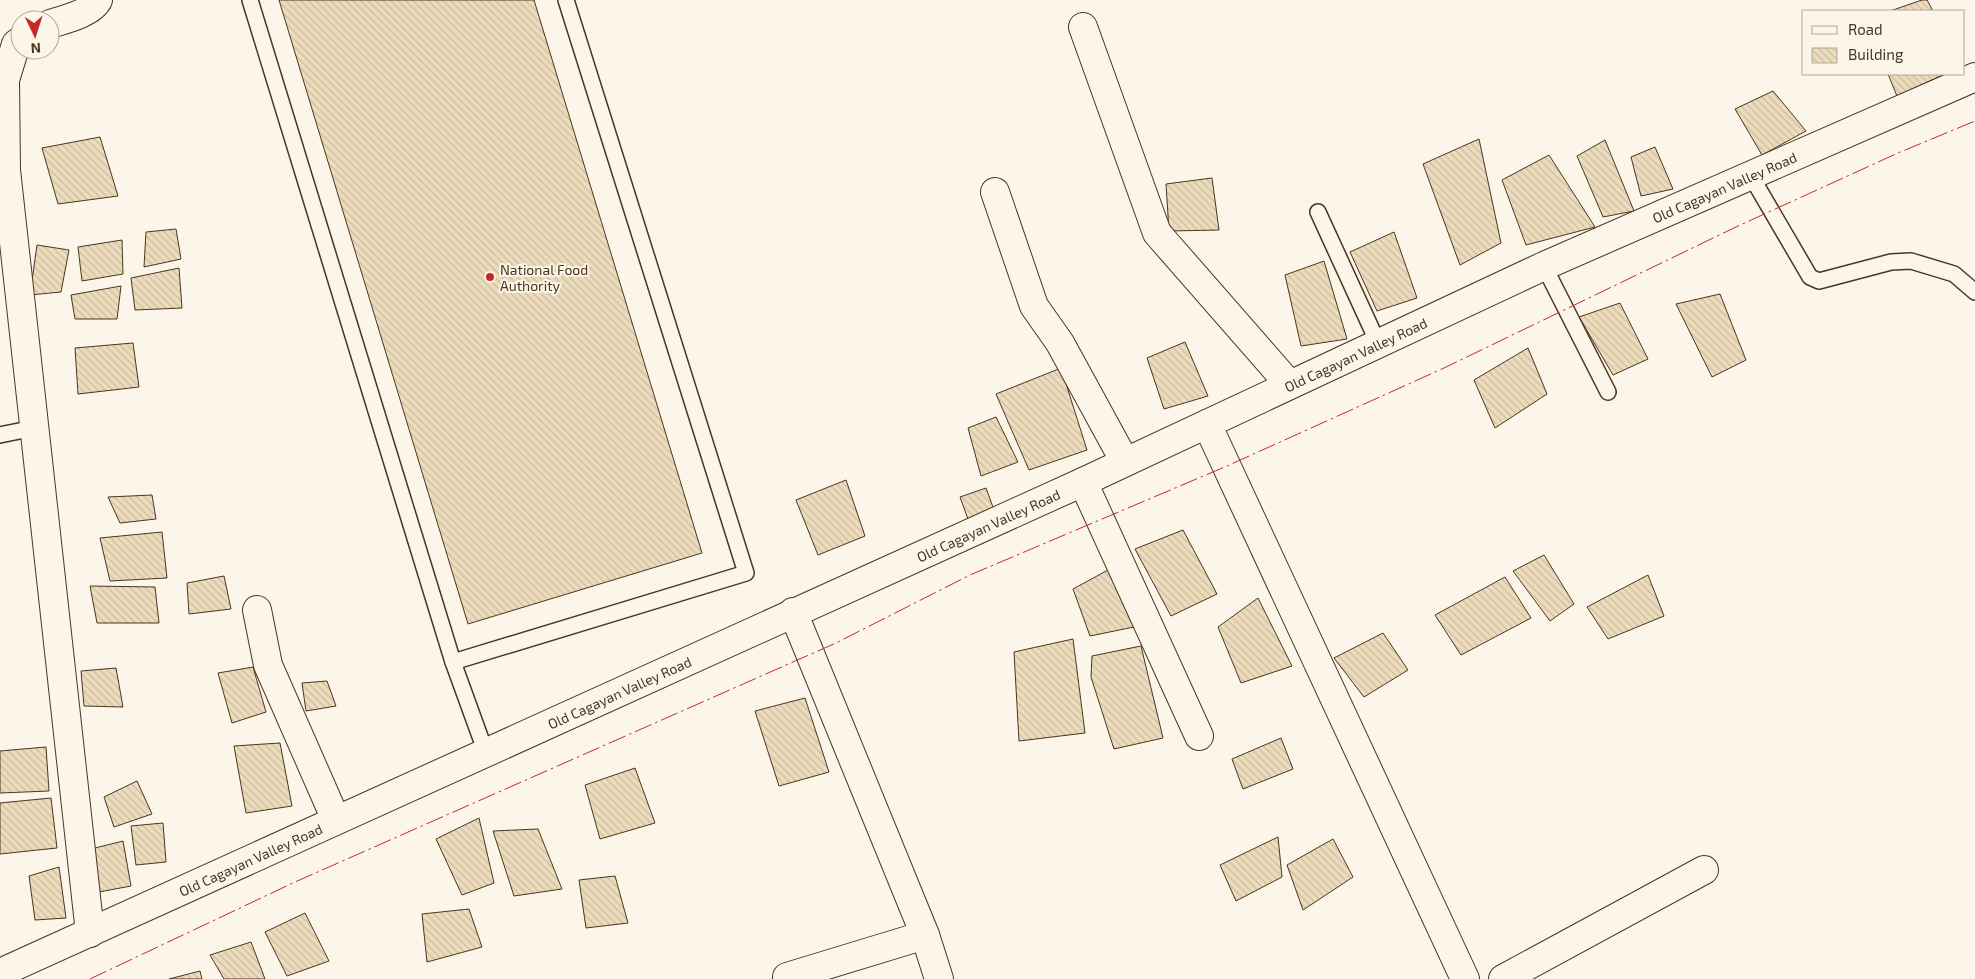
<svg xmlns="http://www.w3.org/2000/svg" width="1975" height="979" font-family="'Exo 2',sans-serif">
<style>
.building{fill:url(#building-back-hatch);stroke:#4a3520}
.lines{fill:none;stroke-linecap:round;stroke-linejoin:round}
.service-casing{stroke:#4a3520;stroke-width:18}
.minor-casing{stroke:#4a3520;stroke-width:30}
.secondary-casing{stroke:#4a3520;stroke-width:30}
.service{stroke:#fbf6e9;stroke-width:15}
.minor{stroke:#fbf6e9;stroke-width:28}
.secondary{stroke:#fbf6e9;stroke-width:28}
.power{stroke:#c62828;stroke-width:1;stroke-dasharray:18 4 2.5 4;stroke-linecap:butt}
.poi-dot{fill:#c62828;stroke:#fbf6e9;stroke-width:2}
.labels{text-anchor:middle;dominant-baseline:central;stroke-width:4;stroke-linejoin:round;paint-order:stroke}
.street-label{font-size:14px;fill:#4a3520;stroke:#fbf6e9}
.poi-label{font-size:14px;fill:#4a3520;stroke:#fbf6e9;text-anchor:start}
</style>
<defs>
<pattern id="building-back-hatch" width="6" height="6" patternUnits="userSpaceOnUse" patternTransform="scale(1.25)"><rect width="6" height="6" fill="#ecdcbc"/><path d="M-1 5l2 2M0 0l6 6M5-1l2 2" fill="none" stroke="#ccbda1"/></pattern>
</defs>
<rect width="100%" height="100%" fill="#fbf6e9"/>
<!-- building -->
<g class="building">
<path d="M279,0H534L702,553L468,624Z"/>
<path d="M1922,0H1927L1933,11H1890Z"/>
<path d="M1888,74H1945L1897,96Z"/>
<path d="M1773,91L1806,131L1762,155L1735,109Z"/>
<path d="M100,137L118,196L58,204L42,148Z"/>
<path d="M1479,139L1501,243L1460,265L1423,164Z"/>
<path d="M1605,140L1634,211L1603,217L1577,156Z"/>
<path d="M1655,147L1673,189L1641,196L1631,157Z"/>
<path d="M1549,155L1595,227L1526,245L1502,180Z"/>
<path d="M1212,178L1219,230L1169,231L1166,184Z"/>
<path d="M176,229L181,259L144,267L146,232Z"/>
<path d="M1394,232L1417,298L1377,311L1350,252Z"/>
<path d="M122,240L123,274L82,281L78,247Z"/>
<path d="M37,245L69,250L61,292L30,295Z"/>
<path d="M1324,261L1347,339L1301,346L1285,275Z"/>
<path d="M179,268L182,308L135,310L131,278Z"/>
<path d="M121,286L117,319H75L71,295Z"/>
<path d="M1720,294L1746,360L1712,377L1676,304Z"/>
<path d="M1620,303L1648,359L1613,375L1579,317Z"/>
<path d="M1185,342L1208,396L1164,409L1147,358Z"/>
<path d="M133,343L139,387L78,394L75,348Z"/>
<path d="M1528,348L1547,394L1495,428L1474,380Z"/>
<path d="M1061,368L1087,450L1029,470L996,394Z"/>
<path d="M996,417L1018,462L981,476L968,428Z"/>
<path d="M846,480L865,536L818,555L796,500Z"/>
<path d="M986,488L994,510L969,522L960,497Z"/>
<path d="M152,495L156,519L120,523L108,497Z"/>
<path d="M1183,530L1217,594L1171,616L1135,549Z"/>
<path d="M162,532L167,578L110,581L100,538Z"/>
<path d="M1544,555L1574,604L1550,621L1513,571Z"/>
<path d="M1108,570L1134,627L1090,636L1073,589Z"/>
<path d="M1648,575L1664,616L1608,639L1587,607Z"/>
<path d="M224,576L231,609L189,614L187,583Z"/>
<path d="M1505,577L1531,618L1461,655L1435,615Z"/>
<path d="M90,586L155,587L159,623H97Z"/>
<path d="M1258,598L1292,666L1241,683L1218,627Z"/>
<path d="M1383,633L1408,670L1364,697L1334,658Z"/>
<path d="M1073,639L1085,733L1019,741L1014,652Z"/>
<path d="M1141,646L1163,738L1114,749L1091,677L1092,656Z"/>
<path d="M253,667L266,712L232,723L218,673Z"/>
<path d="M116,668L123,707L84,706L81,671Z"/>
<path d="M327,681L336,706L306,711L302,683Z"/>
<path d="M805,698L829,772L779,786L755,711Z"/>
<path d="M1281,738L1293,769L1243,789L1232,759Z"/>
<path d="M280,743L292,806L246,813L234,746Z"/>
<path d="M46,747L49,791L0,793V751Z"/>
<path d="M635,768L655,823L600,839L585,785Z"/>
<path d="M137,781L152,814L114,827L104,797Z"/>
<path d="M51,798L57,848L0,854V803Z"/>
<path d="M479,818L494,883L462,895L436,839Z"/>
<path d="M163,823L166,862L136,865L131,826Z"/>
<path d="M538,829L562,889L514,896L493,831Z"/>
<path d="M1278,837L1282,877L1236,901L1220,865Z"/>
<path d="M1333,839L1353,877L1303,910L1287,865Z"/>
<path d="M123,841L131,886L99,892L91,849Z"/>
<path d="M59,867L66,918L35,920L29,876Z"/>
<path d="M615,876L628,923L586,928L579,880Z"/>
<path d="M469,909L482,947L427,962L422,914Z"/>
<path d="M305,913L329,961L287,976L265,932Z"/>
<path d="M251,942L265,979H224L210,955Z"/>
<path d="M200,971L202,979H169Z"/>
</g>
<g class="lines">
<defs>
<g id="service">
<path d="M250,0L453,662L486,753"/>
<path d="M1751,176L1810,277L1819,281L1891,262L1911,261L1954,274L1975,292"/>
<path d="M1318,212L1378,343"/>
<path d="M1544,266L1608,392"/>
<path d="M0,435L34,428"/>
<path d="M453,662L746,573L566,0"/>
</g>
<g id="minor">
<path d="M50,24C63,20 92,13 98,0"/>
<path d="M1083,27L1157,233L1289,384"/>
<path d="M20,41L16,44L5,80L6,170L90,933"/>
<path d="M995,192L1034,306L1060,343L1125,462"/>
<path d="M1207,424L1465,979"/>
<path d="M1083,482L1199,736"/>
<path d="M257,610L268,665L336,820"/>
<path d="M793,612L925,935L939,979"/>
<path d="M787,977L925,935"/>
<path d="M1503,979L1704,870"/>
</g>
<g id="secondary">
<path id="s1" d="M0,973L1083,482L1544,266L1975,77"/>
</g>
</defs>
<!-- service casing -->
<use href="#service" class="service-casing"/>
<!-- minor casing -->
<use href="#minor" class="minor-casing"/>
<!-- secondary casing -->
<use href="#secondary" class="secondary-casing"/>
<!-- service -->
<use href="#service" class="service"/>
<!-- minor -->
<use href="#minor" class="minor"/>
<!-- secondary -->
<use href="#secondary" class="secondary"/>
<!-- power -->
<path class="power" d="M90,979L295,882L836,643L970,575L1227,466L1444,368L1738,226L1898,153L1975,121"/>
</g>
<!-- markers -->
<circle class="poi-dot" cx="490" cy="277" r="5"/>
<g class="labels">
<!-- street labels -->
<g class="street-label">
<text stroke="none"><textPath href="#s1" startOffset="1895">Old Cagayan Valley Road</textPath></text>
<text stroke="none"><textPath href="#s1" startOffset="1490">Old Cagayan Valley Road</textPath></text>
<text stroke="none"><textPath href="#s1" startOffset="1085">Old Cagayan Valley Road</textPath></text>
<text stroke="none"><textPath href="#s1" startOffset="680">Old Cagayan Valley Road</textPath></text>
<text stroke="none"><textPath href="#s1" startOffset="275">Old Cagayan Valley Road</textPath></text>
</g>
<!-- poi labels -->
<g class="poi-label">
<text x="500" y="269">National Food<tspan x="500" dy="16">Authority</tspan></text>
</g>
</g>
<!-- legend -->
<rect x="1802" y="10" width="162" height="65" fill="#fbf6e9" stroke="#b4a999"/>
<rect x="1812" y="26" width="25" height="8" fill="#fbf6e9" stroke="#b4a999"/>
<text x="1848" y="35" font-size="15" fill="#4a3520">Road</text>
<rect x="1812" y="48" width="25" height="15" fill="url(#building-back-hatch)" stroke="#b4a999"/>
<text x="1848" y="60" font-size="15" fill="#4a3520">Building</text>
<!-- north arrow -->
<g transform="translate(35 35) rotate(176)"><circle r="24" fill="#fbf6e9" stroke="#b4a999"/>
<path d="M0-4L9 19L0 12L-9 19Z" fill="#c62828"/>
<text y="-8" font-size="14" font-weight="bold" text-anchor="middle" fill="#4a3520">N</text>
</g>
</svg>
